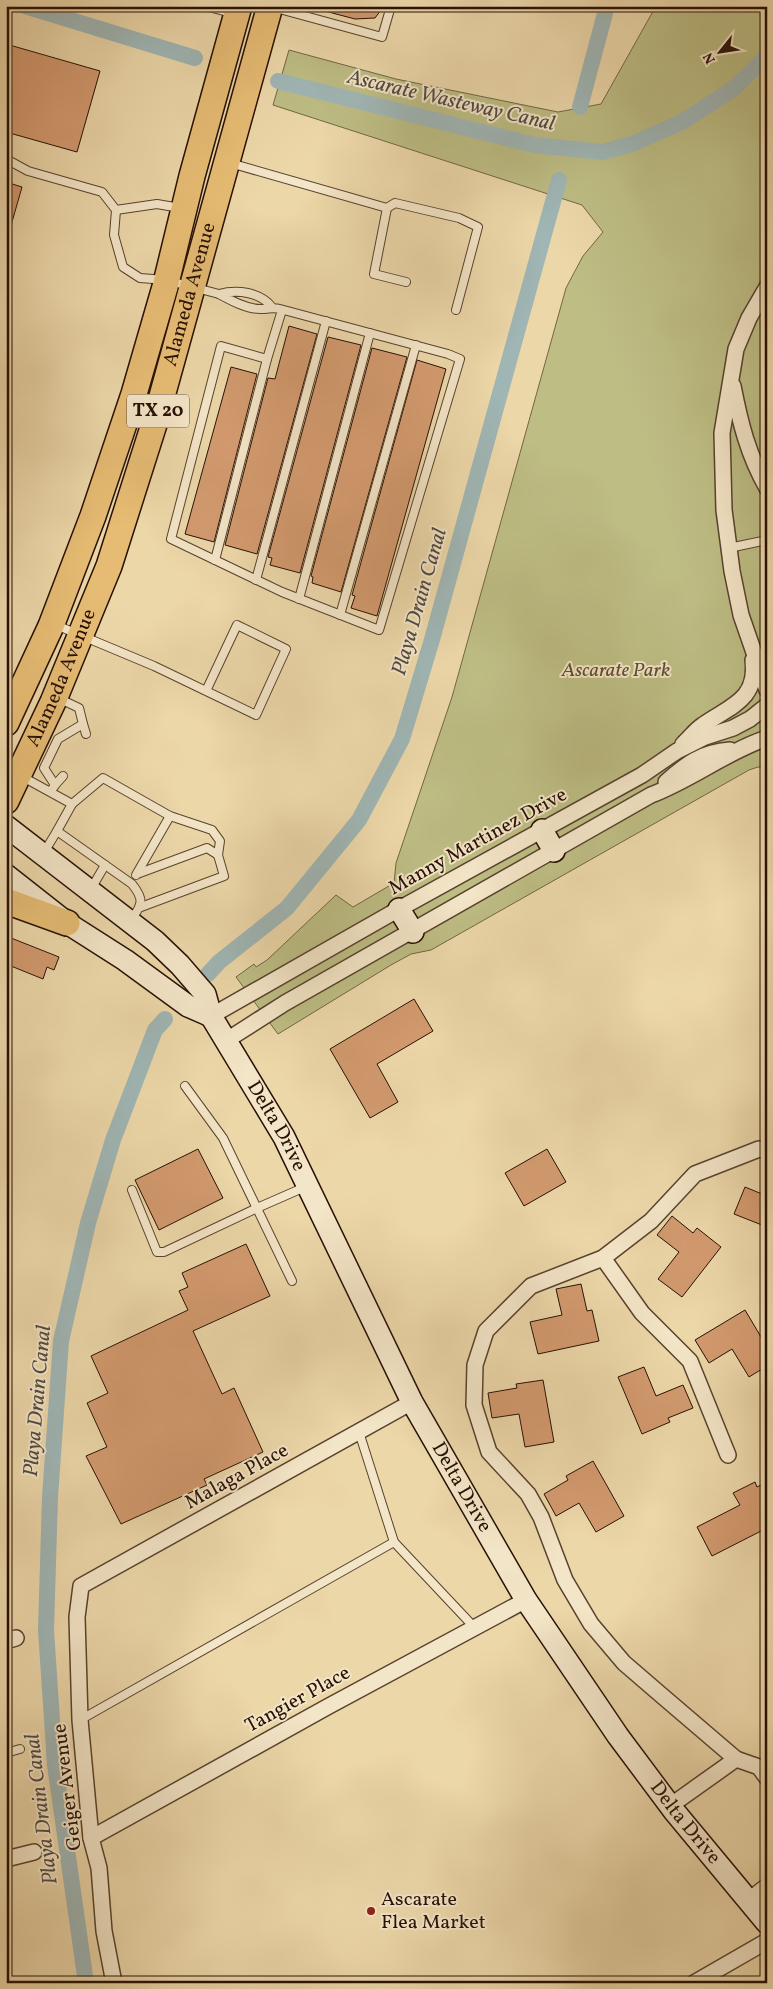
<svg xmlns="http://www.w3.org/2000/svg" width="773" height="1989" font-family="Vollkorn,serif">
<style>
.green{fill:#bdbd84;stroke:#726644}
.lines{fill:none;stroke-linecap:round;stroke-linejoin:round}
.canal{stroke:#9fb6b5;stroke-width:16}
.building{fill:#d39a6f;stroke:#271005}
.lane-casing{stroke:#58422e;stroke-width:10}
.street-casing{stroke:#58422e;stroke-width:18}
.secondary-casing{stroke:#271005;stroke-width:24}
.primary-casing{stroke:#271005;stroke-width:28}
.lane{stroke:#f3e5c7;stroke-width:8}
.street{stroke:#f3e5c7;stroke-width:15}
.secondary{stroke:#f3e5c7;stroke-width:21}
.primary{stroke:#e6bc74;stroke-width:25}
.poi-dot{fill:#8f2418;stroke:#f3e5c7;stroke-width:2}
.labels{text-anchor:middle;dominant-baseline:central;stroke-width:4;stroke-linejoin:round;paint-order:stroke}
.shield{fill:#f3e5c7;stroke:#64503f;stroke-width:1}
.shield-label{font-size:19px;font-weight:bold;fill:#271005}
.street-label{font-size:20px;fill:#271005;stroke:#f3e5c7}
.park-label{font-size:20px;font-style:italic;fill:#5c4d31;stroke:#f3e5c7}
.poi-label{font-size:20px;fill:#271005;stroke:#f3e5c7;text-anchor:start}
.water-label{font-size:21px;font-style:italic;fill:#514a43;stroke:#f3e5c7}
</style>
<rect width="100%" height="100%" fill="#ecd7a9"/>
<filter id="stains"><feTurbulence type="fractalNoise" baseFrequency=".004" numOctaves="4"/><feColorMatrix values="0 0 0 0 .2 0 0 0 0 .09 0 0 0 0 .02 0 0 0 .5 -.17"/></filter>
<radialGradient id="worn" r=".72"><stop offset=".6" stop-color="#630" stop-opacity="0"/><stop offset="1" stop-color="#630" stop-opacity=".3"/></radialGradient>
<!-- green -->
<path class="green" d="M656,6H767V768L758,767L749,770L431,950L411,954L391,965L278,1034L236,977L254,964L256,967L267,960L336,895L353,907L394,883L396,863L452,697L566,288L583,256L603,232L582,205L273,105L289,50L396,79L558,112L601,104Z"/>
<g class="lines">
<!-- canal -->
<g class="canal">
<path d="M25,6L195,58"/>
<path d="M278,81L534,145L602,152L632,144L682,122L733,89L767,56"/>
<path d="M580,107L607,6"/>
<path d="M208,974L219,962L287,908L359,820L402,739L431,643L559,180"/>
<path d="M86,1983L55,1765L46,1630L50,1497L61,1341L88,1223L113,1140L155,1030L165,1019"/>
</g>
</g>
<!-- building -->
<g class="building">
<path d="M321,6H384L375,18L355,19L321,10Z"/>
<path d="M6,44L100,71L77,152L6,132Z"/>
<path d="M6,182L22,187L10,229L6,228Z"/>
<path d="M289,326L317,334L257,554L225,545L268,378L275,379Z"/>
<path d="M328,337L361,345L300,573L270,565L272,558L268,557Z"/>
<path d="M372,348L407,357L341,592L312,583L313,577L311,576Z"/>
<path d="M417,360L446,369L377,616L351,608L355,596L352,595Z"/>
<path d="M231,367L257,374L214,542L185,534Z"/>
<path d="M6,936L59,957L54,970L47,967L43,979L6,964Z"/>
<path d="M414,999L433,1031L377,1064L398,1102L370,1118L330,1049Z"/>
<path d="M198,1149L223,1198L159,1230L135,1180Z"/>
<path d="M547,1149L566,1182L524,1206L505,1173Z"/>
<path d="M745,1187L767,1196V1227L734,1214Z"/>
<path d="M672,1216L693,1233L697,1228L721,1247L682,1297L658,1279L679,1252L657,1235Z"/>
<path d="M246,1244L270,1296L193,1331L222,1394L234,1388L263,1452L204,1479L207,1485L121,1524L86,1456L107,1447L87,1403L108,1393L91,1356L188,1310L179,1291L188,1287L182,1273Z"/>
<path d="M581,1284L587,1311L592,1310L599,1341L538,1354L530,1322L562,1315L556,1289Z"/>
<path d="M745,1310L767,1347V1366L749,1377L732,1349L709,1363L695,1340Z"/>
<path d="M644,1367L656,1396L683,1385L693,1408L668,1418L670,1422L642,1434L618,1377Z"/>
<path d="M543,1380L554,1442L525,1447L519,1414L492,1418L488,1393L517,1388L516,1384Z"/>
<path d="M593,1461L624,1516L596,1532L579,1503L556,1516L544,1494L568,1480L566,1476Z"/>
<path d="M755,1482L757,1487L767,1482V1528L712,1556L697,1527L740,1505L733,1493Z"/>
</g>
<g class="lines">
<defs>
<g id="lane">
<path d="M205,6L235,14"/>
<path d="M272,7L382,37L391,6"/>
<path d="M6,159L28,171L102,192L116,210L114,235L123,267L140,278L166,280L219,294"/>
<path d="M230,163L387,208L374,274L406,282"/>
<path d="M387,208L395,203L459,218L478,227L456,310"/>
<path d="M116,210L157,204L180,208"/>
<path d="M272,307C260,292 237,289 219,294C230,300 248,310 262,309C269,309 273,307 280,309C336,324 392,339 448,354L460,359L379,630L282,592L171,539L221,346L267,359L282,310"/>
<path d="M729,548L767,540"/>
<path d="M215,560L267,359"/>
<path d="M256,580L326,321"/>
<path d="M299,599L370,333"/>
<path d="M340,615L416,345"/>
<path d="M56,625L154,666L256,715L286,649L237,625L206,691"/>
<path d="M83,724L86,734"/>
<path d="M21,776L72,804L103,778L170,816L212,830L220,841L218,855L224,876L141,907"/>
<path d="M55,785L63,776"/>
<path d="M51,791L55,785L44,768L58,739L83,724L79,708L58,698"/>
<path d="M57,831L72,804"/>
<path d="M43,854L57,831L132,884C144,899 143,904 131,920"/>
<path d="M137,874L207,848L218,855"/>
<path d="M136,875L170,816"/>
<path d="M91,889L105,865"/>
<path d="M185,1086L223,1138L292,1281"/>
<path d="M132,1190L157,1252H164L257,1208L305,1187"/>
<path d="M359,1432L394,1542L474,1627"/>
<path d="M80,1720L394,1542"/>
<path d="M6,1753L20,1749"/>
</g>
<g id="street">
<path d="M767,287L749,318L736,349L722,433L724,510L732,571L741,615L767,690"/>
<path d="M733,386C740,422 748,455 767,488"/>
<path d="M683,744C690,738 695,730 703,725C730,706 758,700 753,660"/>
<path d="M666,782C686,764 702,752 730,750"/>
<path d="M211,1016L399,909L642,775L677,751L705,737L733,728L750,719L765,707"/>
<path d="M227,1040L285,1003L651,795C691,780 726,752 767,738"/>
<path d="M767,1151L759,1149L695,1174L651,1221L603,1258L531,1286L486,1331L475,1365L474,1405L489,1452L528,1494L541,1517L565,1580L591,1624L624,1663L660,1694L736,1759L759,1767L767,1778"/>
<path d="M603,1258L642,1313L690,1361L728,1455"/>
<path d="M6,1641L16,1638"/>
<path d="M670,1806L736,1759"/>
<path d="M91,1838L329,1706L526,1600"/>
<path d="M6,1859L34,1852"/>
<path d="M748,1901L767,1886"/>
<path d="M114,1983L104,1931L99,1868L91,1838L80,1720L77,1617L81,1586L412,1402"/>
<path d="M694,1983L767,1941"/>
</g>
<g id="secondary">
<path id="s1" d="M6,826L155,941L180,965L205,994L211,1016L284,1137L412,1402L526,1600L618,1736L674,1811L767,1923"/>
<path d="M542,830L554,851"/>
<path d="M6,875L67,923L125,960L188,1006L211,1016"/>
<path d="M399,909L413,932"/>
</g>
<g id="primary">
<path d="M6,723L51,626L93,516L134,394L165,287L192,176L239,6"/>
<path id="s2" d="M6,801L53,702L109,566L156,418L270,6"/>
<path d="M6,901L67,923"/>
</g>
</defs>
<!-- lane casing -->
<use href="#lane" class="lane-casing"/>
<!-- street casing -->
<use href="#street" class="street-casing"/>
<!-- secondary casing -->
<use href="#secondary" class="secondary-casing"/>
<!-- primary casing -->
<use href="#primary" class="primary-casing"/>
<!-- lane -->
<use href="#lane" class="lane"/>
<!-- street -->
<use href="#street" class="street"/>
<!-- secondary -->
<use href="#secondary" class="secondary"/>
<!-- primary -->
<use href="#primary" class="primary"/>
</g>
<!-- markers -->
<circle class="poi-dot" cx="371" cy="1911" r="5"/>
<g class="labels">
<!-- shield labels -->
<rect class="shield" x="127" y="394.5" width="62" height="33" rx="4"/>
<g class="shield-label">
<text x="158" y="411">TX 20</text>
</g>
<!-- street labels -->
<g class="street-label">
<text stroke="none"><textPath href="#s2" startOffset="540">Alameda Avenue</textPath></text>
<text stroke="none"><textPath href="#s2" startOffset="135">Alameda Avenue</textPath></text>
<text transform="translate(478 842) rotate(-29)">Manny Martinez Drive</text>
<text stroke="none"><textPath href="#s1" startOffset="412">Delta Drive</textPath></text>
<text transform="translate(237 1477) rotate(-29)">Malaga Place</text>
<text stroke="none"><textPath href="#s1" startOffset="818">Delta Drive</textPath></text>
<text transform="translate(298 1700) rotate(-29)">Tangier Place</text>
<text transform="translate(68 1787) rotate(-97)">Geiger Avenue</text>
<text stroke="none"><textPath href="#s1" startOffset="1222">Delta Drive</textPath></text>
</g>
<!-- park labels -->
<g class="park-label">
<text x="616" y="671">Ascarate Park</text>
</g>
<!-- poi labels -->
<g class="poi-label">
<text x="381" y="1900">Ascarate<tspan x="381" dy="23">Flea Market</tspan></text>
</g>
<!-- water labels -->
<g class="water-label">
<text transform="translate(451 101) rotate(13)">Ascarate Wasteway Canal</text>
<text transform="translate(420 602) rotate(-74)">Playa Drain Canal</text>
<text transform="translate(38 1401) rotate(-85)">Playa Drain Canal</text>
<text transform="translate(42 1809) rotate(-97)">Playa Drain Canal</text>
</g>
</g>
<!-- margin -->
<rect width="773" height="1989" fill="none" stroke="#ecd7a9" stroke-width="25"/>
<rect x="8" y="8" width="758" height="1974" fill="none" stroke="#271005" stroke-width="2.5"/>
<rect x="12" y="12" width="748" height="1964" fill="none" stroke="#271005"/>
<!-- north arrow -->
<g transform="translate(720 52) rotate(240)" stroke="#f3e5c7" stroke-width="4" paint-order="stroke">
<path d="M0-4L9 19L0 12L-9 19Z" fill="#271005"/>
<text y="-8" font-size="14" font-weight="bold" text-anchor="middle" fill="#271005">N</text>
</g>
<rect width="100%" height="100%" filter="url(#stains)"/>
<rect width="100%" height="100%" fill="url(#worn)"/>
</svg>
